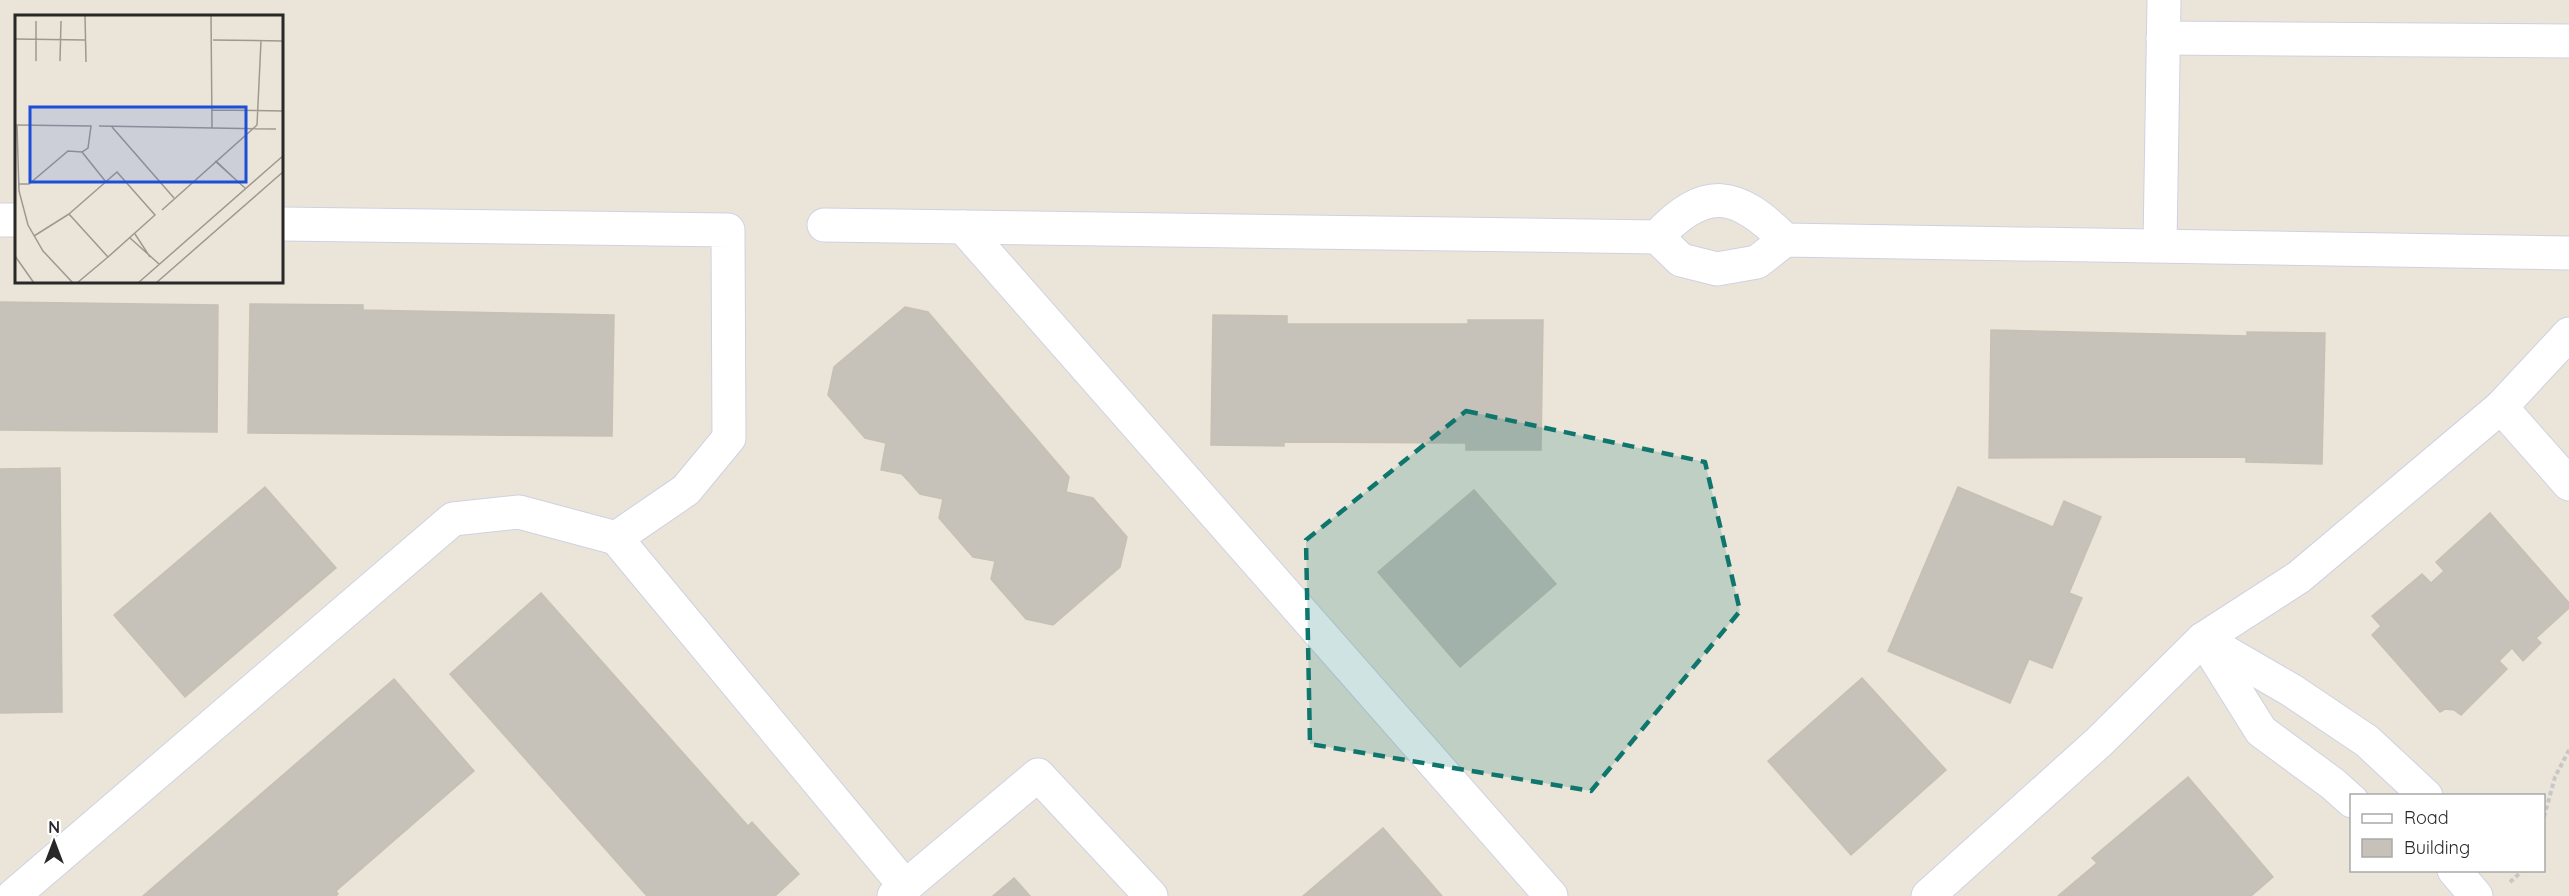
<svg xmlns="http://www.w3.org/2000/svg" width="2569" height="896" font-family="Quicksand,sans-serif">
<style>
.building{fill:#c6c1b9;stroke:#c6c1b3;stroke-width:1.5}
.lines{fill:none;stroke-linecap:round;stroke-linejoin:round}
.street-casing{stroke:#cfd1e2;stroke-width:35}
.path{stroke:#c7c7c7;stroke-width:4;stroke-dasharray:4.5 3;stroke-linecap:butt}
.street{stroke:#fff;stroke-width:33}
.marked{fill:#0f766e;fill-opacity:0.2;stroke:#0f766e;stroke-width:4.5;stroke-dasharray:12 8;stroke-linejoin:round}
.inset-road{fill:none;stroke:#9d9992;stroke-width:1.5}
.view{fill:#1d4ed8;fill-opacity:0.15;stroke:#1d4ed8;stroke-width:3}
.inset-edge{fill:none;stroke:#282828;stroke-width:3}
</style>
<rect width="100%" height="100%" fill="#ebe5d9"/>
<!-- building -->
<g class="building">
<path d="M0,302L218,305L217,432L0,430Z"/>
<path d="M250,304L363,305V310L614,315L612,436L248,433Z"/>
<path d="M905,307L928,312L1069,477L1066,492L1093,498L1127,537L1120,567L1053,625L1026,619L991,579L995,561L973,557L939,518L943,499L920,494L902,474L881,470L886,443L865,438L828,395L834,367Z"/>
<path d="M1213,315L1287,316V324H1468V320H1543L1541,450H1466V443L1284,442V446L1211,445Z"/>
<path d="M1991,330L2247,336V332L2325,333L2322,464L2246,462V457L1989,458Z"/>
<path d="M60,468L62,712L0,713V469Z"/>
<path d="M265,487L336,568L185,697L114,615Z"/>
<path d="M1958,487L2053,527L2064,501L2101,517L2069,593L2082,598L2052,668L2029,659L2010,703L1888,651Z"/>
<path d="M1474,490L1556,584L1460,667L1378,572Z"/>
<path d="M2490,513L2569,603V608L2536,638L2541,643L2523,661L2512,648L2499,661L2507,669L2461,715L2454,710L2445,709L2440,712L2372,635L2381,626L2372,616L2422,574L2431,583L2444,571L2436,562Z"/>
<path d="M541,593L748,826L752,822L799,874L775,896H647L450,674Z"/>
<path d="M1862,678L1946,770L1851,855L1768,761Z"/>
<path d="M394,679L474,771L336,891L338,894L336,896H143Z"/>
<path d="M2188,777L2273,877L2251,896H2058L2097,863L2092,858Z"/>
<path d="M1383,828L1442,896H1303Z"/>
<path d="M1014,878L1030,896H993Z"/>
</g>
<g class="lines">
<defs>
<g id="street">
<path d="M2163,38L2569,41"/>
<path d="M0,220H16"/>
<path d="M824,225L1657,237L1681,260L1717,269L1757,262L1785,240L2569,253"/>
<path d="M963,227L1551,896"/>
<path d="M1657,237C1705,185 1737,191 1785,240"/>
<path d="M2160,244L2164,0"/>
<path d="M2501,407L2569,484"/>
<path d="M616,538L905,886"/>
<path d="M2203,639L2291,690L2367,741L2426,796"/>
<path d="M2206,643L2261,731L2333,784L2352,801"/>
<path d="M2454,870L2476,896"/>
<path d="M13,896L453,519L519,512L616,538L686,490L729,438L728,230L282,224"/>
<path d="M894,896L1038,775L1151,896"/>
<path d="M1928,896L2099,742L2203,639L2299,577L2501,407L2569,334"/>
</g>
</defs>
<!-- street casing -->
<use href="#street" class="street-casing"/>
<!-- path -->
<g class="path">
<path d="M2544,817L2555,777L2569,750"/>
<path d="M2510,882L2523,870"/>
</g>
<!-- street -->
<use href="#street" class="street"/>
</g>
<!-- marked area -->
<path class="marked" d="M1466,411L1705,462L1740,611L1591,791L1310,744L1306,540Z"/>
<!-- overview -->
<g transform="translate(15 15)">
<rect width="268" height="268" fill="#ebe5d9"/>
<path class="inset-road" d="M70,0L71,47M196,0L197,113M0,24L70,25M198,25L269,26M21,46V6M45,46L46,6M197,95L269,96M0,110L76,111L73,133L67,137L53,136L14,169H3M2,110L4,176L13,210L28,236L58,268M84,111L261,114M97,112L159,183M67,137L91,167M200,146L230,173M201,146L221,165M102,157L140,200L93,242L54,199ZM147,195L242,110L246,26M120,219L135,242M19,221L54,199M115,223L144,249M0,241L19,268M62,268L93,242M123,268L269,140M141,268L269,156"/>
<path class="view" d="M15,92H231V167H15Z"/>
<rect width="268" height="268" class="inset-edge"/>
</g>
<!-- legend -->
<rect x="2350" y="794" width="195" height="78" fill="#ffffff" stroke="#a9a9a9" stroke-width="1.5"/>
<rect x="2362" y="814" width="30" height="9" fill="#ffffff" stroke="#a9a9a9" stroke-width="1.5"/>
<text x="2404" y="824" font-size="18" fill="#282828">Road</text>
<rect x="2362" y="839" width="30" height="18" fill="#c6c1b9" stroke="#a9a9a9" stroke-width="1.5"/>
<text x="2404" y="854" font-size="18" fill="#282828">Building</text>
<!-- north arrow -->
<g transform="translate(54 842)" stroke="#ffffff" stroke-width="4.5" paint-order="stroke">
<path d="M0-4.5L10 22L0 15L-10 22Z" fill="#282828"/>
<text y="-9" font-size="16" font-weight="bold" text-anchor="middle" fill="#282828">N</text>
</g>
</svg>
